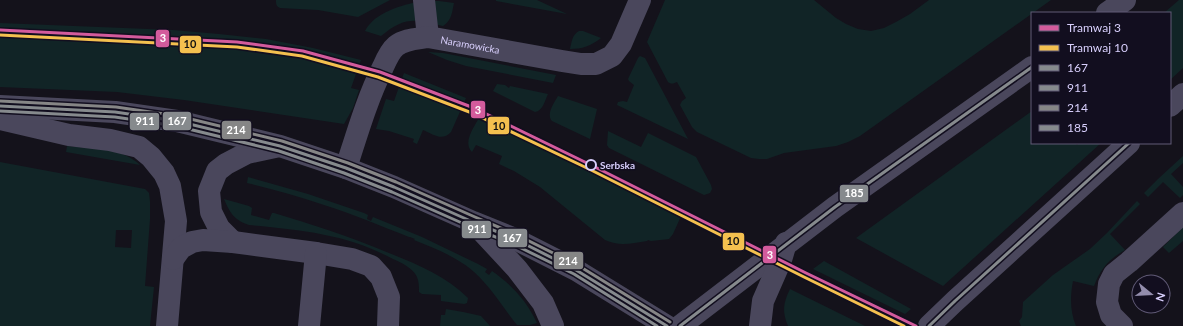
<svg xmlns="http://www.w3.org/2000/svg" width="1183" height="326" font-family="Lato,sans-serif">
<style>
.green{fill:#112426;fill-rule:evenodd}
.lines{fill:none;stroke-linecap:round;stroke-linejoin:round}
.minor{stroke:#4a475c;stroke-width:22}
.bus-1-casing{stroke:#120e1f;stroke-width:6}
.bus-2-casing{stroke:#120e1f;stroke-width:6}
.bus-3-casing{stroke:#120e1f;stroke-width:6}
.bus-4-casing{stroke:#120e1f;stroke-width:6}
.bus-1{stroke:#868a8d;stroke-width:3}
.bus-2{stroke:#868a8d;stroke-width:3}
.bus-3{stroke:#868686;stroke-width:3}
.bus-4{stroke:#868a8d;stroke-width:3}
.tram-1-casing{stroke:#120e1f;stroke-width:6}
.tram-2-casing{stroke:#120e1f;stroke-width:6}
.tram-1{stroke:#d35b9c;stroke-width:3}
.tram-2{stroke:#f4c04f;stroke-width:3}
.stop-dot{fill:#120e1f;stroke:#d8cffc;stroke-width:2}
.labels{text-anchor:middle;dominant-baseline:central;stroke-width:3;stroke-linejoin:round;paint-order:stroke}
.street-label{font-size:10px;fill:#d8cffc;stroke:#120e1f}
.stop-label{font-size:10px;font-weight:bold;fill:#d8cffc;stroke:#120e1f;text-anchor:start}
.line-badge{stroke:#120e1f;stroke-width:1.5}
.badge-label{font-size:11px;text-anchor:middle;font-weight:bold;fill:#fff}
.pale-badge-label{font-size:11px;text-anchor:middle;font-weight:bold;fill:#111}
</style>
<rect width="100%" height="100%" fill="#14121b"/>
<!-- green -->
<g class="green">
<path d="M276,0H390L358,17L318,10L280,8C276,6 276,4 276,0Z"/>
<path d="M496,0H537L567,14L496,1Z"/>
<path d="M665,0H814L836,18L846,24L858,29L871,31L884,28L896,22L910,14L929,0H1051L860,136L848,142L836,146L784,153L767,159H759L751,158L697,132L692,127L680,105L682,101L686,98L677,82C674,83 672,85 668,82L647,42Z"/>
<path d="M1179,0H1183V68L1170,80V13H1164Z"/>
<path d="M421,1H439L454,3C452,12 452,20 443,26C415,19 405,16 381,36L365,31C375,12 402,5 421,1Z"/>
<path d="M0,23L173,30L219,34L266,39L313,48L361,60L351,88L359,90L353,108L344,124L184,100L117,92L0,87Z"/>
<path d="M579,31H583L601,38C591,46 582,49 570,49C572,41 572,35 579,31Z"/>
<path d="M428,52L443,53L556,75L553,83L466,66L447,60Z"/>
<path d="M640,56L645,58L688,139L617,105L618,102L623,101L627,102L634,85L629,81L628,79L638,58Z"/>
<path d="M404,73L466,98L451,132C442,142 433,134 423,130L417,144L413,142L414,139L389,131L376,129L386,99L394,101Z"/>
<path d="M497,84L505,85L509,88L510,86L548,94C545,100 543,111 535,112L493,91Z"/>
<path d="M558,96L597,109L590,139L552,121C546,114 554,103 558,96Z"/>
<path d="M1032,111V143H1075L1077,145L1079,143H1101L943,286L856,238Z"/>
<path d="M480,116L682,214L673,234L669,239L651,241L648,240L647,241C632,243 620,247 605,240L540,187L514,171L499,164L502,156L476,145L472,152C462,142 475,126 480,116Z"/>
<path d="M608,131L641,147L648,133L696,157L711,185L712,189L710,193L704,195L609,148L607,145Z"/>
<path d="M67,146C90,149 122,147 140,165L66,152Z"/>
<path d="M1183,156V163L1171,174L1183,187V195L1180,198L1163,182L1148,197L1144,193L1158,179Z"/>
<path d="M0,162L145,189L149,193L150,202V219L145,286L154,287L150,326H0ZM116,230H132L131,248L115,247Z"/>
<path d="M248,177L308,194L364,213L368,215L367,219L371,221L373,217L422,237L478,264L487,269L485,272L489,275L492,271C513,286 526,300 537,323L530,325H517C505,310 495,294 483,281C465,260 439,250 414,240L415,239L410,237H409C381,226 353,214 324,205C298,196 273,189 247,183Z"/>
<path d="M224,199L249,206L252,208L251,215L269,220L272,213H274C311,224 348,236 384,251C414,263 445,275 468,298L467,303L464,304L441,301V295L422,294L419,292C419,287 419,282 417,277C413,268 402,263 393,259C347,234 301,230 249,225C234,220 230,213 224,199Z"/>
<path d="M1137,201L1140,204L1110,234L1125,250C1109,259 1101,268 1094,286L1073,281C1070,296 1070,312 1076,326H1021L1019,321L1022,317L1023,302L1053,275L1090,249L1107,233Z"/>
<path d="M1183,227V241L1169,253L1163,247Z"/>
<path d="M824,261L911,309L905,314L813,269Z"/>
<path d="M790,289L865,326H788C782,312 783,303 790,289Z"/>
<path d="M446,309L463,312L481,316L490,326H440L441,315H445Z"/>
</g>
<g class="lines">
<!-- minor -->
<g class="minor">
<path d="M424,0L428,37"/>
<path d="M1107,13L1125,0"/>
<path d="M0,106L115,112L177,121L280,146L346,168L394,187L473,222L515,239L576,270L667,326"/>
<path d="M1170,106L1183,94"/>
<path d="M0,119L69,135L110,140L139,147L151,157L164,173L170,186L176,221L167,326"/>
<path id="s1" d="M346,168C357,134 367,99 383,67C386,60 390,51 396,46C405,39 417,39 428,37L562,61L581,64H596L612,56L621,44L640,0"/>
<path d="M478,227L517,269L543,303L553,326"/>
<path d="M233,242L219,228L211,212L209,191L217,171L226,164L247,153L275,147"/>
<path d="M173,259L181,248L192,242L203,240L233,242L316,253L352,259L371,266L381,277L389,297L388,326"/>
<path d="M309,326L316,253"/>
<path d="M680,326L835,207L1032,67"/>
<path d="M760,326L763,301L781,260L786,243"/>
<path d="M929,326L955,301L1129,143"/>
<path d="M1122,326L1111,315L1107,302L1109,284L1114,274L1129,262L1183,213"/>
</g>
<defs>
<path id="bus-1" d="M0,106L115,112L177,121L280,146L346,168L394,187L473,222L515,239L576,270L667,326"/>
<path id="bus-2" d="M0,111L115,117L176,126L279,151L344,173L392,192L471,227L513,244L574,274L657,326"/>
<path id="bus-3" d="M0,101L116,107L178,116L282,141L348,163L396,182L475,217L517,235L579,266L670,322"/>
<g id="bus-4">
<path d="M680,326L835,207L1032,67"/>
<path d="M929,326L955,301L1129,143"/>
</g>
</defs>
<!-- bus-1 casing -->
<use href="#bus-1" class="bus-1-casing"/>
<!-- bus-2 casing -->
<use href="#bus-2" class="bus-2-casing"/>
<!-- bus-3 casing -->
<use href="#bus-3" class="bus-3-casing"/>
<!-- bus-4 casing -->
<use href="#bus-4" class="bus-4-casing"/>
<!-- bus-1 -->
<use href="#bus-1" class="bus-1"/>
<!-- bus-2 -->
<use href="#bus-2" class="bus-2"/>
<!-- bus-3 -->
<use href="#bus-3" class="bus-3"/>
<!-- bus-4 -->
<use href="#bus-4" class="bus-4"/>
<defs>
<path id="tram-1" d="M0,30L237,42L303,51L380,72L474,108L591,165L806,273L916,326"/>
<path id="tram-2" d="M0,35L237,47L302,56L378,77L472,113L589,169L804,277L904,326"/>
</defs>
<!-- tram-1 casing -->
<use href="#tram-1" class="tram-1-casing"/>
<!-- tram-2 casing -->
<use href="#tram-2" class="tram-2-casing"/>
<!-- tram-1 -->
<use href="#tram-1" class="tram-1"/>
<!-- tram-2 -->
<use href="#tram-2" class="tram-2"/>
</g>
<!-- markers -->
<circle class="stop-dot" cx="591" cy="165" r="5"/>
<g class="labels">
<!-- street labels -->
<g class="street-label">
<text stroke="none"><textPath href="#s1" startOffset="209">Naramowicka</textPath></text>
</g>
<!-- stop labels -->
<g class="stop-label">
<text x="600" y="165">Serbska</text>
</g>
</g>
<g class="line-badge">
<rect x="155" y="29" width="15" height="19" rx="4" fill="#d35b9c"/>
<rect x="179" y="35" width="23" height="19" rx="4" fill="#f4c04f"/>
<rect x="470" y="100" width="16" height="19" rx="4" fill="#d35b9c"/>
<rect x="162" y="111" width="30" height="20" rx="4" fill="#868a8d"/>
<rect x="129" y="112" width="31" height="19" rx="4" fill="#868a8d"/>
<rect x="487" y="116" width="23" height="19" rx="4" fill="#f4c04f"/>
<rect x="221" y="120" width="31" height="20" rx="4" fill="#868686"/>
<rect x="839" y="184" width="30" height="19" rx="4" fill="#868a8d"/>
<rect x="461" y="220" width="31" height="19" rx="4" fill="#868a8d"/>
<rect x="497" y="228" width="31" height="20" rx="4" fill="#868a8d"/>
<rect x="722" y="232" width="23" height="19" rx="4" fill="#f4c04f"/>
<rect x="762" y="245" width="15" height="19" rx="4" fill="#d35b9c"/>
<rect x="553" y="251" width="31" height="19" rx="4" fill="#868686"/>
</g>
<g class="badge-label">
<text x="163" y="42">3</text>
<text x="478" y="114">3</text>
<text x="177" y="125">167</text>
<text x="145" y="125">911</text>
<text x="236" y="134">214</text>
<text x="854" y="197">185</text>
<text x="477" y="233">911</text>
<text x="512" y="242">167</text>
<text x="770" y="259">3</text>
<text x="568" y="265">214</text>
</g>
<g class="pale-badge-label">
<text x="190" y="48">10</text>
<text x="499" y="130">10</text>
<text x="733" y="245">10</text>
</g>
<!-- legend -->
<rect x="1031" y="12" width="140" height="132" fill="#120e1f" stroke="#615b77"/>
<rect x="1039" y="25" width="20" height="6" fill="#d35b9c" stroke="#615b77"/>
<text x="1067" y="32" font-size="12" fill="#d8cffc">Tramwaj 3</text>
<rect x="1039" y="45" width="20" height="6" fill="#f4c04f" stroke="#615b77"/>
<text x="1067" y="52" font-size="12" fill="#d8cffc">Tramwaj 10</text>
<rect x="1039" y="65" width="20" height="6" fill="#868a8d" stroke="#615b77"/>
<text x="1067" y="72" font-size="12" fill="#d8cffc">167</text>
<rect x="1039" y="85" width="20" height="6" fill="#868a8d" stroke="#615b77"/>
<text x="1067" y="92" font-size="12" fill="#d8cffc">911</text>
<rect x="1039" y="105" width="20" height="6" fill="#868686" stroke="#615b77"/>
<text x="1067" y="112" font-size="12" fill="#d8cffc">214</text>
<rect x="1039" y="125" width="20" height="6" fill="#868a8d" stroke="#615b77"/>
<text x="1067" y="132" font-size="12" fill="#d8cffc">185</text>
<!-- north arrow -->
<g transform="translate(1151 294) rotate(108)"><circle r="19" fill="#120e1f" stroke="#615b77"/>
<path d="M0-3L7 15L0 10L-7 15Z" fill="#938dad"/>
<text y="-6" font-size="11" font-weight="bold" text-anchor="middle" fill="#d8cffc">N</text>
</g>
</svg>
